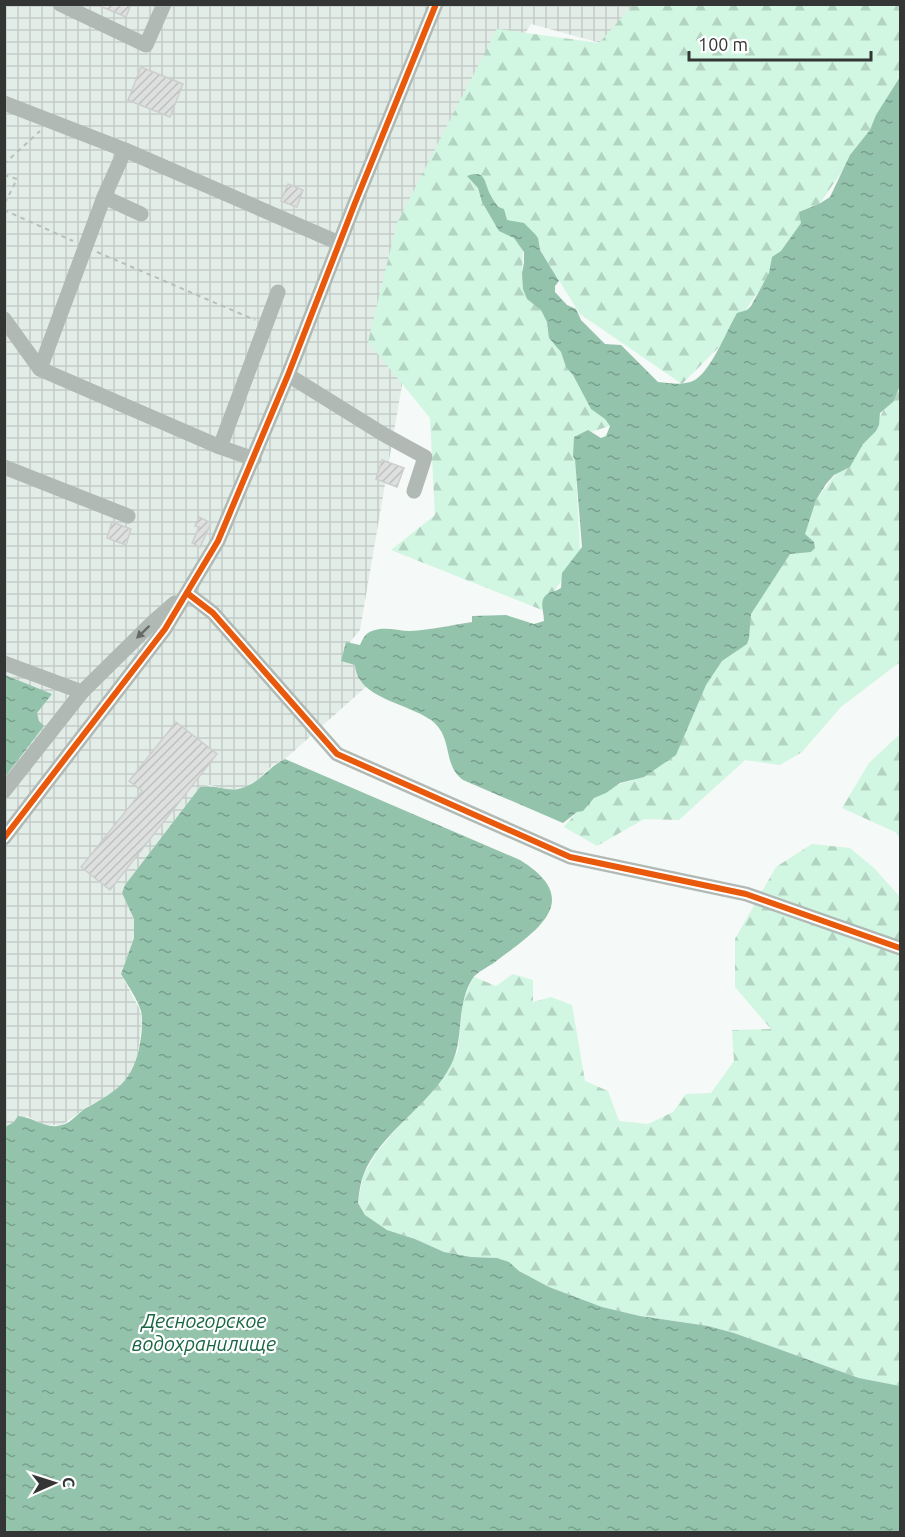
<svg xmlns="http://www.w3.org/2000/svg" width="905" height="1537" font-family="Ubuntu,sans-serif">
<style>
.industrial{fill:url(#industrial-grid)}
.forest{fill:url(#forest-firs)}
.water{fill:url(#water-ripples)}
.building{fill:url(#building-hatch);stroke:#cccfcd;stroke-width:1.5}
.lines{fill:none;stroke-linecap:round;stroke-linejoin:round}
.path{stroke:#b8bebb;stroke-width:2;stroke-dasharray:4.5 4.5;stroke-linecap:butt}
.minor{stroke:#b0b9b4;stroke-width:15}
.cycleway-casing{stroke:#fff;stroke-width:10}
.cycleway{stroke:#e8590c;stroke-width:6}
.oneway{fill:#656a67}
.labels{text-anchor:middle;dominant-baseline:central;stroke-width:4.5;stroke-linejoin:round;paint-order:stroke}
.water-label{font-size:20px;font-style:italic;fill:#196644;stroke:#fff}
</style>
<defs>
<pattern id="industrial-grid" width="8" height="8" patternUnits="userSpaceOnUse" patternTransform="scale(1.5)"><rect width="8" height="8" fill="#e3ede8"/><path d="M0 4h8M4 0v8" fill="none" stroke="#c3ccc8"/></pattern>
<pattern id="forest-firs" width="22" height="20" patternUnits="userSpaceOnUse" patternTransform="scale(1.5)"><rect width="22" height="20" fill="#d1f6e2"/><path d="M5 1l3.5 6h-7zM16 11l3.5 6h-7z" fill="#b4d4c2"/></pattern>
<pattern id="water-ripples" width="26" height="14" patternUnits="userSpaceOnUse" patternTransform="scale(1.5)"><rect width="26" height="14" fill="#94c3ab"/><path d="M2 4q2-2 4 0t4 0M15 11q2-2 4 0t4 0" fill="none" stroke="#799f8c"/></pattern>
<pattern id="building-hatch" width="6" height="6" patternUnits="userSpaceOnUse" patternTransform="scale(1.5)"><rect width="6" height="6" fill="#dde0de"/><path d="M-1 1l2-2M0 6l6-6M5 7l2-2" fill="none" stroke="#bec1bf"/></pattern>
</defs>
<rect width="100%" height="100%" fill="#f5f9f7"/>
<!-- industrial -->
<path class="industrial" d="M5,5H680L634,52L531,24L439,169L360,630L350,642L368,685L285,759L274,764L252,785L240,789L228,790L210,785L200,787L125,885L122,893L134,919V938L121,974L140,1010L142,1023L137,1059L130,1077L115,1092L87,1107L62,1125H44L27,1116L5,1127Z"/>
<!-- forest -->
<g class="forest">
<path d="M633,5H900V88L722,344L682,384L580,314L524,224L522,273L610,426L574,437L580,552L542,610L391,550L435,515L430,418L368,342L397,223L497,29L599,43Z"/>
<path d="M900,385V662L841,707L802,752L780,765L745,760L679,820L644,819L597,846L564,827C582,805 603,786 632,781L744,600L790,553H802L805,528L816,500L879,419L884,409Z"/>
<path d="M900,734V838L895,832L842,808L869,763Z"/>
<path d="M812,844L850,848L874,868L900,897V1386L859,1378L734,1333L708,1326L640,1316L602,1307L549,1287L519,1271L508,1262L497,1258L471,1257L444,1252L415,1239L387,1230L365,1215L358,1203L363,1176L377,1152L449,1068L458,1051L463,1000L474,977L496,986L513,974L533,980V1002L551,997L572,1005L585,1081L608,1091L619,1121L648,1124L673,1112L686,1094L711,1093L734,1061L732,1030L771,1029L735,987V939L776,867Z"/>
</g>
<!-- water -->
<g class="water">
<path d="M900,77V385L894,401L880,413L879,425L876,431L863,444L850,467L834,475L826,484L816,500L805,534L814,542L815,548L811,552L790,554L751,614L749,638L747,644L722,661L706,685L676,755L644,777L620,783L606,793L594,798L583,811L577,812L563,823L463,780C442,765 454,737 431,720C407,703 357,698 355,665L341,661L346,642L360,645C363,639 365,633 372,631C384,626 398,631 410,631C431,630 452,625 472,622V616L506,615L534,624L544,621C544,610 537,598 551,592C555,591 558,590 561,588L562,573L582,547L575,460L573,456L574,437L588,430L601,438L606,436L610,426L605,419L591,409L573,375L566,367L561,352L549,338L547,322L541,310L527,299L523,289L522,273L524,263V252L514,238L499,231L482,202L478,188L467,176C486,169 484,182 490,194C492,199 496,203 498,207L504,209L507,220L524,223L535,234L538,238L540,250L559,281L555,286V292L567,305L576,309L581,320L605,344L621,345L658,382C670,383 684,386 695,380C712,369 727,330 737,313L747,310L751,306L769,273L772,257L781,251L801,223L799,212L819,204L830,197L850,155L870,130L876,115Z"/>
<path d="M5,675L52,694L37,713L39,721L44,726L5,777Z"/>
<path d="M285,759L520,860C586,901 536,931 495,962C488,967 477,972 473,978C455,1005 465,1038 451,1065C430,1106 379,1133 363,1176C360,1184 359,1194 358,1203L365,1215L387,1230L415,1239L444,1252L471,1257L497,1258L509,1262L519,1271L549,1287L602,1307L640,1316L708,1326L734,1333L859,1378L900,1386V1532H5V1127L14,1122L18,1116C34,1117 46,1130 62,1125C72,1123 79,1111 88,1107C119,1090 134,1079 140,1043C142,1033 143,1021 141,1011C137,998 128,986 121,974L134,938V919L122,893L125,885L200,787C215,784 228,793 242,788C260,783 269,766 285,759Z"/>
</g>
<!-- building -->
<g class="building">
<path d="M95,4H131L126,17Z"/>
<path d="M141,67L183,84L170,117L128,100Z"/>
<path d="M288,184L303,190L297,207L281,201Z"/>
<path d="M382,460L404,468L397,487L376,479Z"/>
<path d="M199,517L211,523L200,547L192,543L199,527L195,526Z"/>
<path d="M112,522L131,529L126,545L107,538Z"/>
<path d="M176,722L217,754L110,890L81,867L142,791L129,781Z"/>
</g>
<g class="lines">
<!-- path -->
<g class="path">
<path d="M4,164L40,131"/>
<path d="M4,175L17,179L4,205"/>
<path d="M4,210L73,241"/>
<path d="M97,252L255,320"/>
</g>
<!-- minor -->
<g class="minor">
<path d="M60,4L146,45L164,4"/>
<path d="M4,103L125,150"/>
<path d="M104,197L125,150L339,243"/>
<path d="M4,319L40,369L220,447L254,459"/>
<path d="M40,369L104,197L141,214"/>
<path d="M288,375L383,434L425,457L414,491"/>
<path d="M220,447L278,292"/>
<path d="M4,467L128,516"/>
<path d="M187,593L213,613L337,754L570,857L746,894L900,948"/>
<path d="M4,663L82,692"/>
<path d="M4,791L82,692L152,623L175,603"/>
<path d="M4,838L165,629L218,541L288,375L355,203L436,4"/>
</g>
<defs>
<g id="cycleway">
<path d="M187,593L213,613L337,754L570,857L746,894L900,948"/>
<path d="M4,838L165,629L218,541L288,375L355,203L436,4"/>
</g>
</defs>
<!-- cycleway casing -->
<use href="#cycleway" class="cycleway-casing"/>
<!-- cycleway -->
<use href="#cycleway" class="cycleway"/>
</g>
<!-- one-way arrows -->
<defs><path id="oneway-solid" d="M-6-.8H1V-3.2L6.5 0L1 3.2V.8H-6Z" transform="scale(1.5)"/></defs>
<use class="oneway" href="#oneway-solid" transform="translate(143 632) rotate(136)"/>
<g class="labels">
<!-- water labels -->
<g class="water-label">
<text x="204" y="1320">Десногорское<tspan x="204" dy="23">водохранилище</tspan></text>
</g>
</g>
<!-- border -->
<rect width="905" height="1537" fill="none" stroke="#333634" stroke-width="12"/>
<!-- north arrow -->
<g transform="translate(54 1483) rotate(87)" stroke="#ffffff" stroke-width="4.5" paint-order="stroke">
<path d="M0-4.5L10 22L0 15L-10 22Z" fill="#333634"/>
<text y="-9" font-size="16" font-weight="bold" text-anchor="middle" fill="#333634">С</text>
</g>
<!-- scale -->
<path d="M689 51v9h182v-9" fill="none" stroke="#333634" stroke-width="3"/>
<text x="698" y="51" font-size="18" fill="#333634" stroke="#ffffff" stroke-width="4.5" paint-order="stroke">100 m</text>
</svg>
